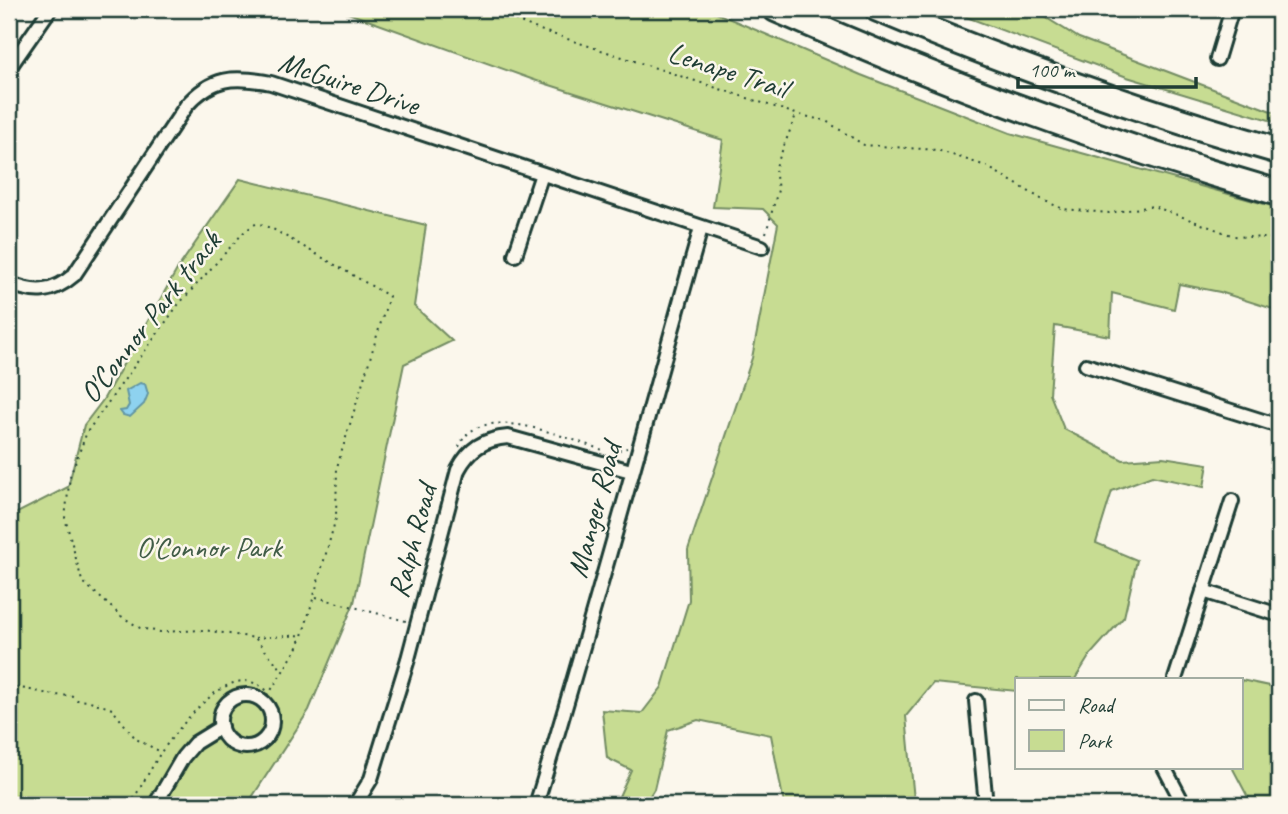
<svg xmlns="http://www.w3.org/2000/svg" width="1288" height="814" font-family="Caveat,sans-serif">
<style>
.green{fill:#c7dc92;stroke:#738c63;stroke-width:2}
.water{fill:#8ed2ef;stroke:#6296a4;stroke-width:2}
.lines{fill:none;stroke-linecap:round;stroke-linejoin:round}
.street-casing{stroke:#1f3d34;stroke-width:18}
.highway-casing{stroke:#1f3d34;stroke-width:30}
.path{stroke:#1f3d34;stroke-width:2;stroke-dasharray:2 5;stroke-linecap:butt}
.street{stroke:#fbf7ec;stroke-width:12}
.highway{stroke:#fbf7ec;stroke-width:24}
.labels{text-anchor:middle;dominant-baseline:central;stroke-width:5;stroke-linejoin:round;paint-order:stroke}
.street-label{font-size:30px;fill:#1f3d34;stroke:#fbf7ec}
.park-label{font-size:30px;fill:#415d47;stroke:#fbf7ec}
</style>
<rect width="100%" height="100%" fill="#fbf7ec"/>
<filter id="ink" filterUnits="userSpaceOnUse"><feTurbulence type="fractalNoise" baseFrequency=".0143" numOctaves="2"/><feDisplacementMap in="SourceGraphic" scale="14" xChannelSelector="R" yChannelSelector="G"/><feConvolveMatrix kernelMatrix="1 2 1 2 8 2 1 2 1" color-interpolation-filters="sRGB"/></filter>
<g filter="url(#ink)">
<!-- green -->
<g class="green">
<path d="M337,9H707L861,75L1010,133L1279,208V311L1220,292L1179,284L1174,309L1112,293L1110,336L1055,326L1050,394L1064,429L1123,460L1163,457L1208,464L1204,487L1152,476L1112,491L1096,543L1137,560L1124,617L1090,655L1075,679H1017V691L933,683L906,716L914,800L898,805L784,804L771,735L698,720L668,730L654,789L644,805H615L631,770L607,758L602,710L642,713L662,687L689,600L688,550L752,358L778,224L763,209L713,207L723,140L534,80Z"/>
<path d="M945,9H1032L1079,38L1279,114V123L1127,77Z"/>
<path d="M240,179L426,225L414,306L452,341L404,364L354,603L309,710L247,805H9V517L68,487L84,425L103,400L178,268Z"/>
<path d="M1241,680L1279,688V805H1252L1232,767H1241Z"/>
</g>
<!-- water -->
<path class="water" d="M140,383L145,384L148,394L144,404L130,417L123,415L120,411L126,410L129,405L126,391Z"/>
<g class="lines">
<defs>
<g id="street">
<path d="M1217,59L1232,9"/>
<path d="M9,68L50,9"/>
<path d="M515,255L542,174"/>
<path d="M9,283C34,294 52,294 74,275L186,106C212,76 234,76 271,83L762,247"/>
<path d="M1086,365L1279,426"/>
<path d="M1203,591L1279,615"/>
<path d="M1175,679L1232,501"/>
<circle cx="246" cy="721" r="26"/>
<path d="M976,701L986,805"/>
<path d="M1164,767L1184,805"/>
<path d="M155,805L183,757L195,743L221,727"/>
<path d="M355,805L371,779L408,659L458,470C469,449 484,439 508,437L631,471"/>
<path d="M536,805C595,614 646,420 701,228"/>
</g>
<g id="highway">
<path d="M776,9C940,82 1107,144 1279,193"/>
<path d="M878,9C1009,64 1142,112 1279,151"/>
</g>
</defs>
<!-- street casing -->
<use href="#street" class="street-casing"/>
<!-- highway casing -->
<use href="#highway" class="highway-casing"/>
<!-- path -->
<g class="path">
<path d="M489,9L537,29L796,114L826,121L864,145L937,150L986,166L1043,200L1063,209L1109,213L1153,206L1234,236L1279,239"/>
<path d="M766,233L778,190L775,169L796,115"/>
<path d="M459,447C478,398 567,439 603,450"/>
<path d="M612,452L627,448"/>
<path d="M316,597L406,621"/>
<path d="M255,638L302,635"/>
<path d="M9,687C29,687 51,698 71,695L77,700L90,701L112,709L136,739L161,752C179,729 213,682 244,681C254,681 262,687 269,692"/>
<path d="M262,700L270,692L298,647L306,624L336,518L337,467L389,296L273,229L257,223L245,231L178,305L87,432L70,476L65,518L82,581L121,616L140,628L160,632L204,630L255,638L282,670"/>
<path d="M130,805L161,752"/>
</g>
<!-- street -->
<use href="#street" class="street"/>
<!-- highway -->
<use href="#highway" class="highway"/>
</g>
</g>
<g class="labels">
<!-- street labels -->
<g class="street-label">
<text transform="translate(728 70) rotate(18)">Lenape Trail</text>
<text transform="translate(349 83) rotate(18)">McGuire Drive</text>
<text transform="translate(150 317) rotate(-52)">O'Connor Park track</text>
<text transform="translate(594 510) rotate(-75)">Manger Road</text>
<text transform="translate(412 541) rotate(-75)">Ralph Road</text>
</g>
<!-- park labels -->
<g class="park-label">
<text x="209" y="547">O'Connor Park</text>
</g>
</g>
<!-- margin -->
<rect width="1288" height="814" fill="none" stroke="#fbf7ec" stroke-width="35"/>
<rect x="18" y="18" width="1253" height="779" fill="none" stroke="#1f3d34" stroke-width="2.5" filter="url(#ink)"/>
<!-- legend -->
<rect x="1015" y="678" width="228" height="91" fill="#fbf7ec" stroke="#a3ada2" stroke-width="2"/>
<rect x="1029" y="700" width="35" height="10" fill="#fbf7ec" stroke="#a3ada2" stroke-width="2"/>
<text x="1078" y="712" font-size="21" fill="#1f3d34">Road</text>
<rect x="1029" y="730" width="35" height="21" fill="#c7dc92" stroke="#a3ada2" stroke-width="2"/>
<text x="1078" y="748" font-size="21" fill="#1f3d34">Park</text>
<!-- scale -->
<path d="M1018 77v10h178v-10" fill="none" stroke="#1f3d34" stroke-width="3.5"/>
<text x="1029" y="77" font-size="21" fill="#1f3d34" stroke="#fbf7ec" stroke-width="5" paint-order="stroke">100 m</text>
</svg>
